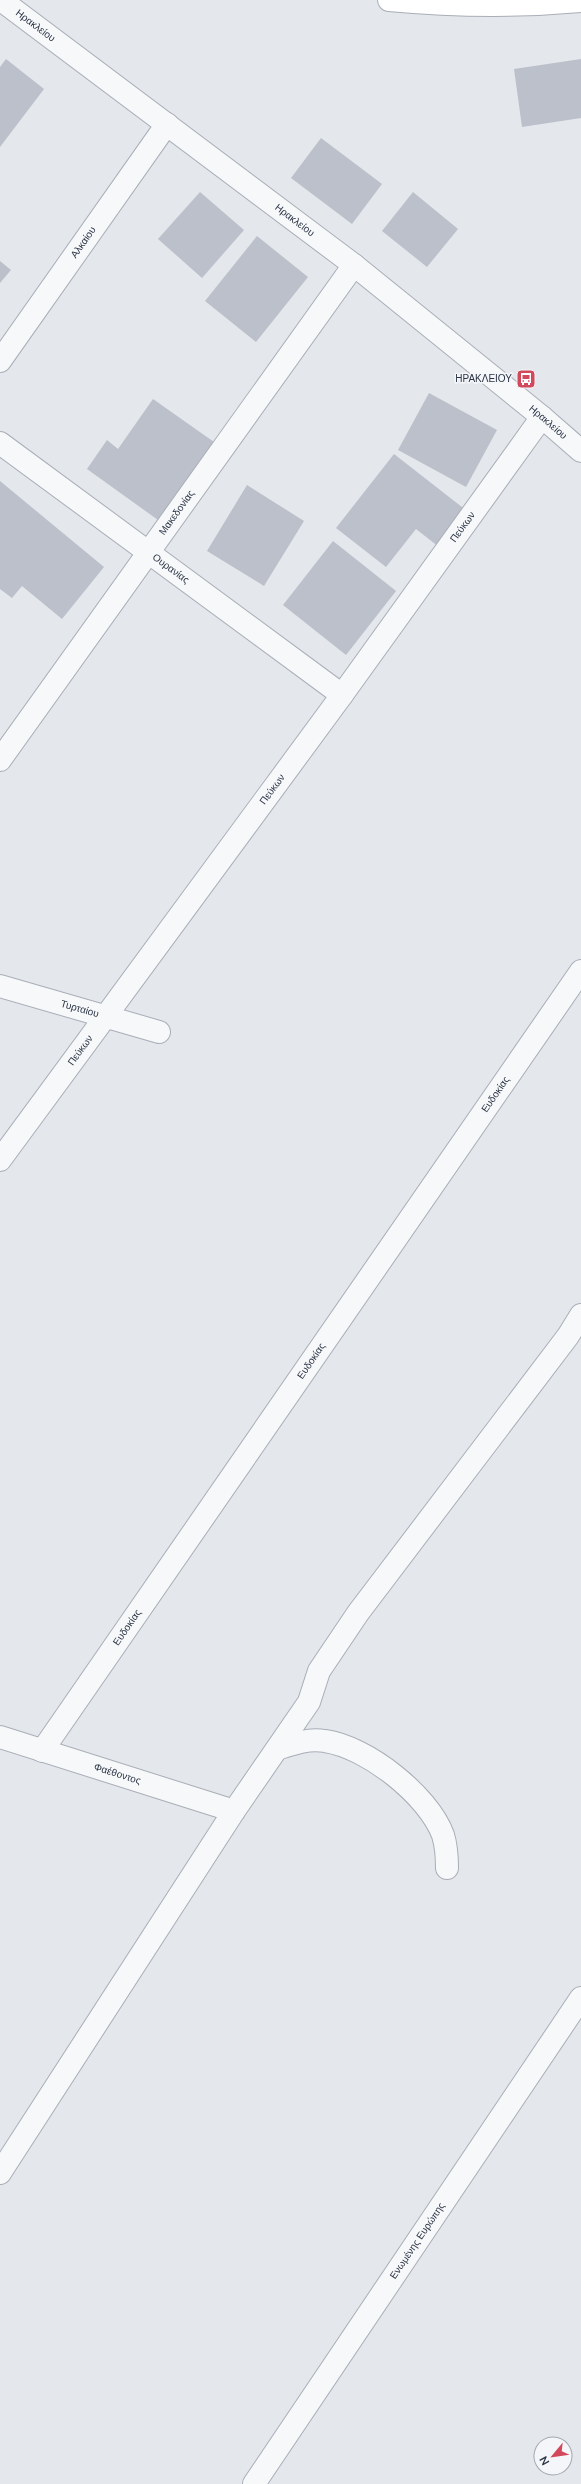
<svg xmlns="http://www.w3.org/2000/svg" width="581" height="2484" font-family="'Nunito Sans',sans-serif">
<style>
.building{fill:#bbc0ca}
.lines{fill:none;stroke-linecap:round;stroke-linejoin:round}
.street-casing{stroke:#a9aeb7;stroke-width:24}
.secondary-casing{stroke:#a9aeb7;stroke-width:24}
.street{stroke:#f7f8fa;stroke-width:22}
.secondary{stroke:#fff;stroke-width:22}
.labels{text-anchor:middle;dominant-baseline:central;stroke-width:3;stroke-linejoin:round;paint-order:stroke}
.street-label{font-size:10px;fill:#2b3445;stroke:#f4f6f9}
.poi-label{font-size:10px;fill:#2b3445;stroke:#f4f6f9;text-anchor:end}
</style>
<rect width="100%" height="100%" fill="#e4e7ec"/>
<!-- building -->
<g class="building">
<path d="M6,59L44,89L0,147V67Z"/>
<path d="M581,59V118L522,127L514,69Z"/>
<path d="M321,138L382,184L352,224L291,178Z"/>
<path d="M200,192L244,230L202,278L158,239Z"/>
<path d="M413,192L458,229L427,267L382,231Z"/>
<path d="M257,236L308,277L256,342L205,301Z"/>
<path d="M0,261L11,270L0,283Z"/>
<path d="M429,393L497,430L466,487L398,450Z"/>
<path d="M153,399L214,442L158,520L87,469L107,440L118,449Z"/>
<path d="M394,454L467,511L439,547L416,529L386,567L336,528Z"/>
<path d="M0,481L104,567L62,619L22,586L12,598L0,589Z"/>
<path d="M247,485L304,521L264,586L207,551Z"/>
<path d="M333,541L396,591L346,655L283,605Z"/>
</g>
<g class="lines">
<defs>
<g id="street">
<path id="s1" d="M1,0L354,265L542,417L581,451"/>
<path id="s2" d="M0,361L167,124"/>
<path id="s3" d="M0,443L342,695"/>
<path id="s4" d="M0,760L354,265"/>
<path id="s5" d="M0,986L159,1032"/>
<path id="s6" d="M0,1160L342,695L542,417"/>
<path id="s7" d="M0,1737L234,1811"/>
<path d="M277,1749C292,1744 308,1738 325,1741C367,1747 428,1795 443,1835C446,1845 447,1858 447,1868"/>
<path id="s8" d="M42,1751L581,971"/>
<path d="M0,2173L234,1811L309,1702L319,1671L358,1613L568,1336L581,1315"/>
<path id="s9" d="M254,2484L581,1998"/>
</g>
<path id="secondary" d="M389,0C454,6 516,7 581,1"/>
</defs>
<!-- street casing -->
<use href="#street" class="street-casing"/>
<!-- secondary casing -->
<use href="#secondary" class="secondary-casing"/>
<!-- street -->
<use href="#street" class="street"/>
<!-- secondary -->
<use href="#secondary" class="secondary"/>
</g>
<!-- icons -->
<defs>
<symbol id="bus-square" viewBox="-11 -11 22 22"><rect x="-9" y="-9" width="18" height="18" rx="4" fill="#d1495b" stroke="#f4f6f9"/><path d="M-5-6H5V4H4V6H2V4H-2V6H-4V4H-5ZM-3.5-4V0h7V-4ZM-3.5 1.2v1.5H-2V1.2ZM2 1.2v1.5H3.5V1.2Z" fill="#fff"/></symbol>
</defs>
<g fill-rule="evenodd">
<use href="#bus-square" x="515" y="368" width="22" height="22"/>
</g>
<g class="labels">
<!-- street labels -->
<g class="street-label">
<text stroke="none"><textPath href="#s1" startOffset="43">Ηρακλείου</textPath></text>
<text stroke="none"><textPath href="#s1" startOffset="367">Ηρακλείου</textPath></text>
<text stroke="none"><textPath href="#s2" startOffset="145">Αλκαίου</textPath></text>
<text stroke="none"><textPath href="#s1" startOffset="691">Ηρακλείου</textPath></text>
<text stroke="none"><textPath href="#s4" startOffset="304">Μακεδονίας</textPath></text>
<text stroke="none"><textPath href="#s6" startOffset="784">Πεύκων</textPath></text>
<text stroke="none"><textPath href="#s3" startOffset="212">Ουρανίας</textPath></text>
<text stroke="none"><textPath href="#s6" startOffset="460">Πεύκων</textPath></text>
<text stroke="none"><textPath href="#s5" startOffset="83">Τυρταίου</textPath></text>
<text stroke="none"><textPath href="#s6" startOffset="136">Πεύκων</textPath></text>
<text stroke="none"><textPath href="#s8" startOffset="798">Ευδοκίας</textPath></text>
<text stroke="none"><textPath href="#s8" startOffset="474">Ευδοκίας</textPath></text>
<text stroke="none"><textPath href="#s8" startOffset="150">Ευδοκίας</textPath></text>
<text stroke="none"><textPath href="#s7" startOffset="123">Φαέθοντος</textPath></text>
<text stroke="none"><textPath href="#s9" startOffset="293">Ενωμένης Ευρώπης</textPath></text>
</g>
<!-- poi labels -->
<g class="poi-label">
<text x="512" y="379">ΗΡΑΚΛΕΙΟΥ</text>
</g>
</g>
<!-- north arrow -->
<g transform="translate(553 2456) rotate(241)"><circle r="19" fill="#f4f6f9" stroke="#a4a8b1"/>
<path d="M0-3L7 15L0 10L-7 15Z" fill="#d1495b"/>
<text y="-6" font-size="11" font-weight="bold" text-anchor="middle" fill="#2b3445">N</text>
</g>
</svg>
